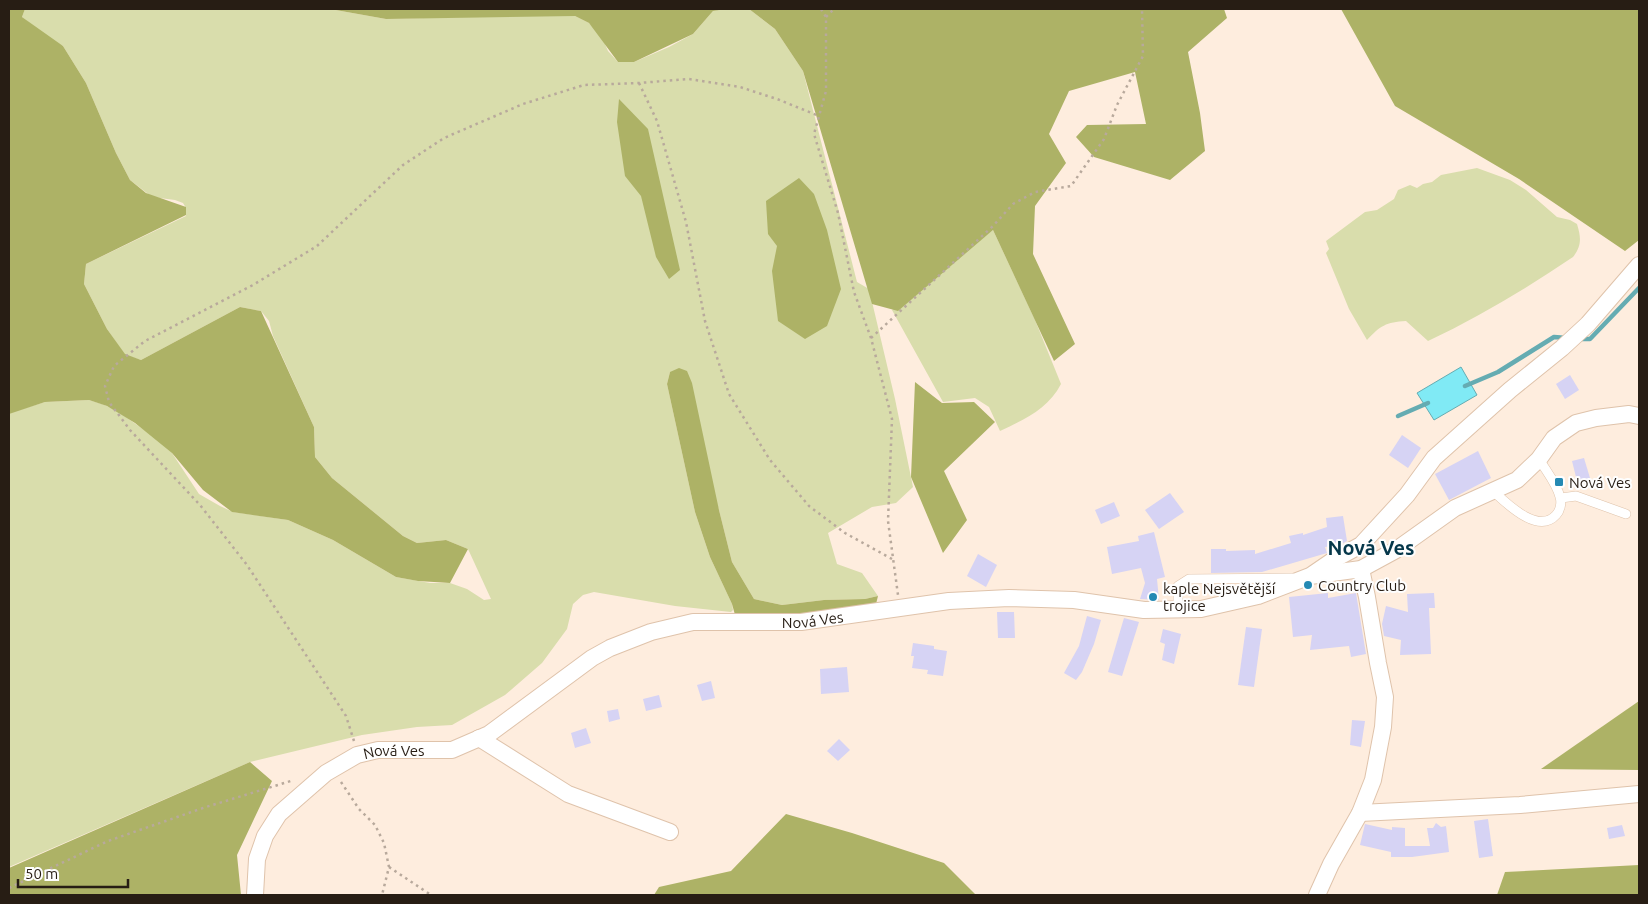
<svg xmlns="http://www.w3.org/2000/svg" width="1648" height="904" font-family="Ubuntu,sans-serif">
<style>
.green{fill:#d9ddac}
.forest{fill:#adb266}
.water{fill:#80eaf5;stroke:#65acb2}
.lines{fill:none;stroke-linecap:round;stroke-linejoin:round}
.stream{stroke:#65acb2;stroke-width:4.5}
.building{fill:#d6d3f4}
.lane-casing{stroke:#dfc3ab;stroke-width:10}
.street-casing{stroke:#dfc3ab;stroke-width:18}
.path{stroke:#b8a99c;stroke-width:2.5;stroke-dasharray:2.5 4;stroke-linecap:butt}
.lane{stroke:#fff;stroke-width:9}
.street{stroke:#fff;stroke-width:16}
.poi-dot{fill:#2489b3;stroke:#fefefe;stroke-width:2}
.labels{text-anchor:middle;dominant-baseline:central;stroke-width:4;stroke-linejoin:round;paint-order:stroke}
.poi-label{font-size:15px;fill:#271d14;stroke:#fefefe;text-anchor:start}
.street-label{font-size:15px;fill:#271d14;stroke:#fefefe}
.district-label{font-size:20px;font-weight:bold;fill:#05374a;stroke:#fefefe}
</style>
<rect width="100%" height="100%" fill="#feedde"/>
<!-- green -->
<g class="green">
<path d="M25,9H330L386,19L502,16H575L589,23L601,35L608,51L618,62H634L669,47L693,34L713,11L721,9H749L775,29L803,71L857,282L869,289L895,399L913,487L896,503L872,507L828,533L837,564L862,573L878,596L865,599L824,600L782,605L754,599L732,562L719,510L670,372L667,384L695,512L710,557L732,604L733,610L731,612L675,606L594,592L583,595L573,604L567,629L542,663L505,695L452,725L417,727L362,735L250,762L9,867V413L45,402L89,400L102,404L116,410L168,447L199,494L220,506L233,512L288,520L333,540L396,577L430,583H450L467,589L484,600L491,599L468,549L446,540L417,543L403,536L332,478L315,457L314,427L273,336L269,321L261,311L240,307L141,360L125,355L107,329L84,284L86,264L186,216V208L183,203L175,200L152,197L130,180L116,153L86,83L63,46L53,41L22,17Z"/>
<path d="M1477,168L1510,180L1526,190L1557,217L1570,220L1577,224C1581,237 1582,246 1573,257C1527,288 1479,317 1428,341L1406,321C1386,322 1380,326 1367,340L1349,309L1326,253L1329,249L1326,241L1365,212L1377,210L1394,199L1398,190L1410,185L1417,188L1423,184L1432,182L1441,175Z"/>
<path d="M993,230L1035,320L1061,384C1048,409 1025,419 1000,431L989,407L975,398L943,402L892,310Z"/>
</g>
<!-- forest -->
<g class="forest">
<path d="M9,9H25L22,17L63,46L86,83L116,153L130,180L146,193L186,207V215L86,264L84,284L107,329L125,354L141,360L240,307L261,311L314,427L315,457L332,478L403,536L417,543L446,540L468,549L450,583L418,581L396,577L333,540L288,520L232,512L203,490L172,453L135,423L107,406L89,400L45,402L9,414Z"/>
<path d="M330,9H725L713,11L693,34L634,62H618L589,23L575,16L386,19Z"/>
<path d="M749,9H1224L1227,18L1188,52L1200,113L1205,151L1170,180L1094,157L1076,137L1087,125L1146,124L1135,72L1069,91L1049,134L1066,163L1035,206L1033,254L1075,344L1054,361L993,230L898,311L872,304L803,71L775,29Z"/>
<path d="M1341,9H1639V240L1625,251L1519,179L1395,106Z"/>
<path d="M619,99L648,129L680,270L669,279L656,257L641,196L625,176L617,122Z"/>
<path d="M799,178L814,194L827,230L841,289L827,326L805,339L778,321L772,271L777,246L768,234L766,201Z"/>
<path d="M679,368L687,371L692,383L719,510L732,562L754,599L782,605L824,600L865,599L878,596L874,612L737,622L732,604L710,557L695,512L667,384L670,372Z"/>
<path d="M915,382L942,403L974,402L995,422L944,471L967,520L943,553L911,477Z"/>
<path d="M1639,701V770L1541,769Z"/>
<path d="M250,762L272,781L237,855L241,895H9V868Z"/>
<path d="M786,814L852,833L944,863L976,895H654L659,887L731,871Z"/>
<path d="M1639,865V895H1497L1505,872Z"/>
</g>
<!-- water -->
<path class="water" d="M1461,367L1477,395L1434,420L1417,393Z"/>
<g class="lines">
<!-- stream -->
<g class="stream">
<path d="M1580,339H1590L1639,288"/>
<path d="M1465,386L1498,372L1554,337L1567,338"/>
<path d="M1398,416L1428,403"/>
</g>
</g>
<!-- building -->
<g class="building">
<path d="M1570,375L1579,390L1565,399L1556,384Z"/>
<path d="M1402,435L1421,448L1408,468L1389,455Z"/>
<path d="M1478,451L1491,478L1449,500L1435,474Z"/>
<path d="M1584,458L1590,478L1577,481L1572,461Z"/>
<path d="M1170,493L1184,512L1159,529L1145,510Z"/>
<path d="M1114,502L1120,516L1101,524L1095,510Z"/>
<path d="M1343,516L1347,541L1340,545L1325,547L1327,553L1262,572L1211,573V549H1226V551L1255,550V554L1291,543L1289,536L1303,533V535L1327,527L1326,518Z"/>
<path d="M1154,532L1165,577L1157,579L1159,600L1140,599L1145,583L1141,568L1112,574L1107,547L1139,541L1138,536Z"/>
<path d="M978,554L997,565L986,587L967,576Z"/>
<path d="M1328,593V598L1356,593L1366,654L1351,657L1349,646L1310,650L1312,635L1293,637L1289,597Z"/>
<path d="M1434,593L1435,608H1429L1431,654L1400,655L1401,640L1384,636L1382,624L1386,606L1408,612L1407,594Z"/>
<path d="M997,612H1014L1015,638H998Z"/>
<path d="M1087,616L1101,620L1094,644L1082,672L1076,680L1064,673L1079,646Z"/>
<path d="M1124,618L1139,622L1122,676L1108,672Z"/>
<path d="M1246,627L1262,629L1254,687L1238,685Z"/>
<path d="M1163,629L1181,634L1174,664L1162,660L1165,644L1160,642Z"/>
<path d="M913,643L934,646V649L947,651L943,676L927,674L928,670L912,668L914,656H911Z"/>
<path d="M847,667L849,692L821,694L820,669Z"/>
<path d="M711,681L715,698L702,701L697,685Z"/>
<path d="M659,695L662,707L646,711L643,699Z"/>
<path d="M618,709L620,719L609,722L607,711Z"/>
<path d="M1352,720L1365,721L1361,747L1350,745Z"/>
<path d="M586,728L591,743L575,748L571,733Z"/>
<path d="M839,739L850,750L838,761L827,751Z"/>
<path d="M1488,819L1493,856L1479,858L1474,821Z"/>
<path d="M1436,823L1441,827L1446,826L1449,852L1412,857H1391V852L1360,845L1365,824L1392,830V827L1405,828V846H1430L1427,828H1433Z"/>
<path d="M1622,825L1625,836L1609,839L1607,828Z"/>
</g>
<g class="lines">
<defs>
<g id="lane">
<path d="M1493,491C1506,503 1538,535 1556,515C1560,511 1562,503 1560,497C1557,484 1546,471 1539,459"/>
<path d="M1561,498L1576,496L1626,514"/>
<path d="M1178,609V586L1189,579L1292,578"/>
</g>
<g id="street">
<path d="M1313,574L1335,559L1361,545L1407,495L1434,458L1510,390L1562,348L1588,324L1639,265"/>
<path d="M479,738L568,794L670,832"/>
<path d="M1360,813L1520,805L1639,794"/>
<path id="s1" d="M255,895L257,859L265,836L279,814L326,773L357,755L378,750H452L489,734L592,658L610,648L651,632L693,622H801L949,601L1009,598L1074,600L1144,610L1201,609L1258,596L1310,576L1361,569L1396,550L1455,508L1517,480L1539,459L1554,438L1576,423L1596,418L1629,414L1639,416"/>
<path d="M1317,895L1331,864L1360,813L1373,780L1383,727L1385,697L1378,663L1367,597L1361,569"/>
</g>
</defs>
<!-- lane casing -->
<use href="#lane" class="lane-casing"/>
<!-- street casing -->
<use href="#street" class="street-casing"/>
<!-- path -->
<g class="path">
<path d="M821,9L826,17V91L814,134L838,213L854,292L871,338L892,419L888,521L898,595"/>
<path d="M826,17L834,9"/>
<path d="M639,83L657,121L686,222L705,321L729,394L770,460L809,506L845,533L892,559"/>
<path d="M871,338L993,226L1013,204L1035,192L1071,186L1104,139L1117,105L1143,56L1142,9"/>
<path d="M354,741L346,716L247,565L200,505L130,430L109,402L105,386L114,366L145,341L253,285L317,246L403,165L444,138L523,104L584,85L639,83L689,79L740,87L777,99L819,116"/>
<path d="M341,782L359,809L375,825L384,843L389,867L382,895"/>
<path d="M389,867L431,895"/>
<path d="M9,888L108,841L206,807L294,780"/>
</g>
<!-- lane -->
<use href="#lane" class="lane"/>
<!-- street -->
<use href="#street" class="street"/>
</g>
<!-- markers -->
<g class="poi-dot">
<rect x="1554" y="477" width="10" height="10" rx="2.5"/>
<circle cx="1308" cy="585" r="5"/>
<circle cx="1153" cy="597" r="5"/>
</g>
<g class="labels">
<!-- poi labels -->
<g class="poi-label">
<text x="1569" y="482">Nová Ves</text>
<text x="1318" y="585">Country Club</text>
<text x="1163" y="588">kaple Nejsvětější<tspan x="1163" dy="17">trojice</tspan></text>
</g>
<!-- street labels -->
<g class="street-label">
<text stroke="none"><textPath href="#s1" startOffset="676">Nová Ves</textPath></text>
<text stroke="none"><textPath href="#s1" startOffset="222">Nová Ves</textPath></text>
</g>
<!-- district labels -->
<g class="district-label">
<text x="1371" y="547">Nová Ves</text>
</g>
</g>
<!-- border -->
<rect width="1648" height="904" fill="none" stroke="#271d14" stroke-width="20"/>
<!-- scale -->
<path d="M18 879v8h110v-8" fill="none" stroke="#271d14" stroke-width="2.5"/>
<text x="25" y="879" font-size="15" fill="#271d14" stroke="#fefefe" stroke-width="4" paint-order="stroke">50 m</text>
</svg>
